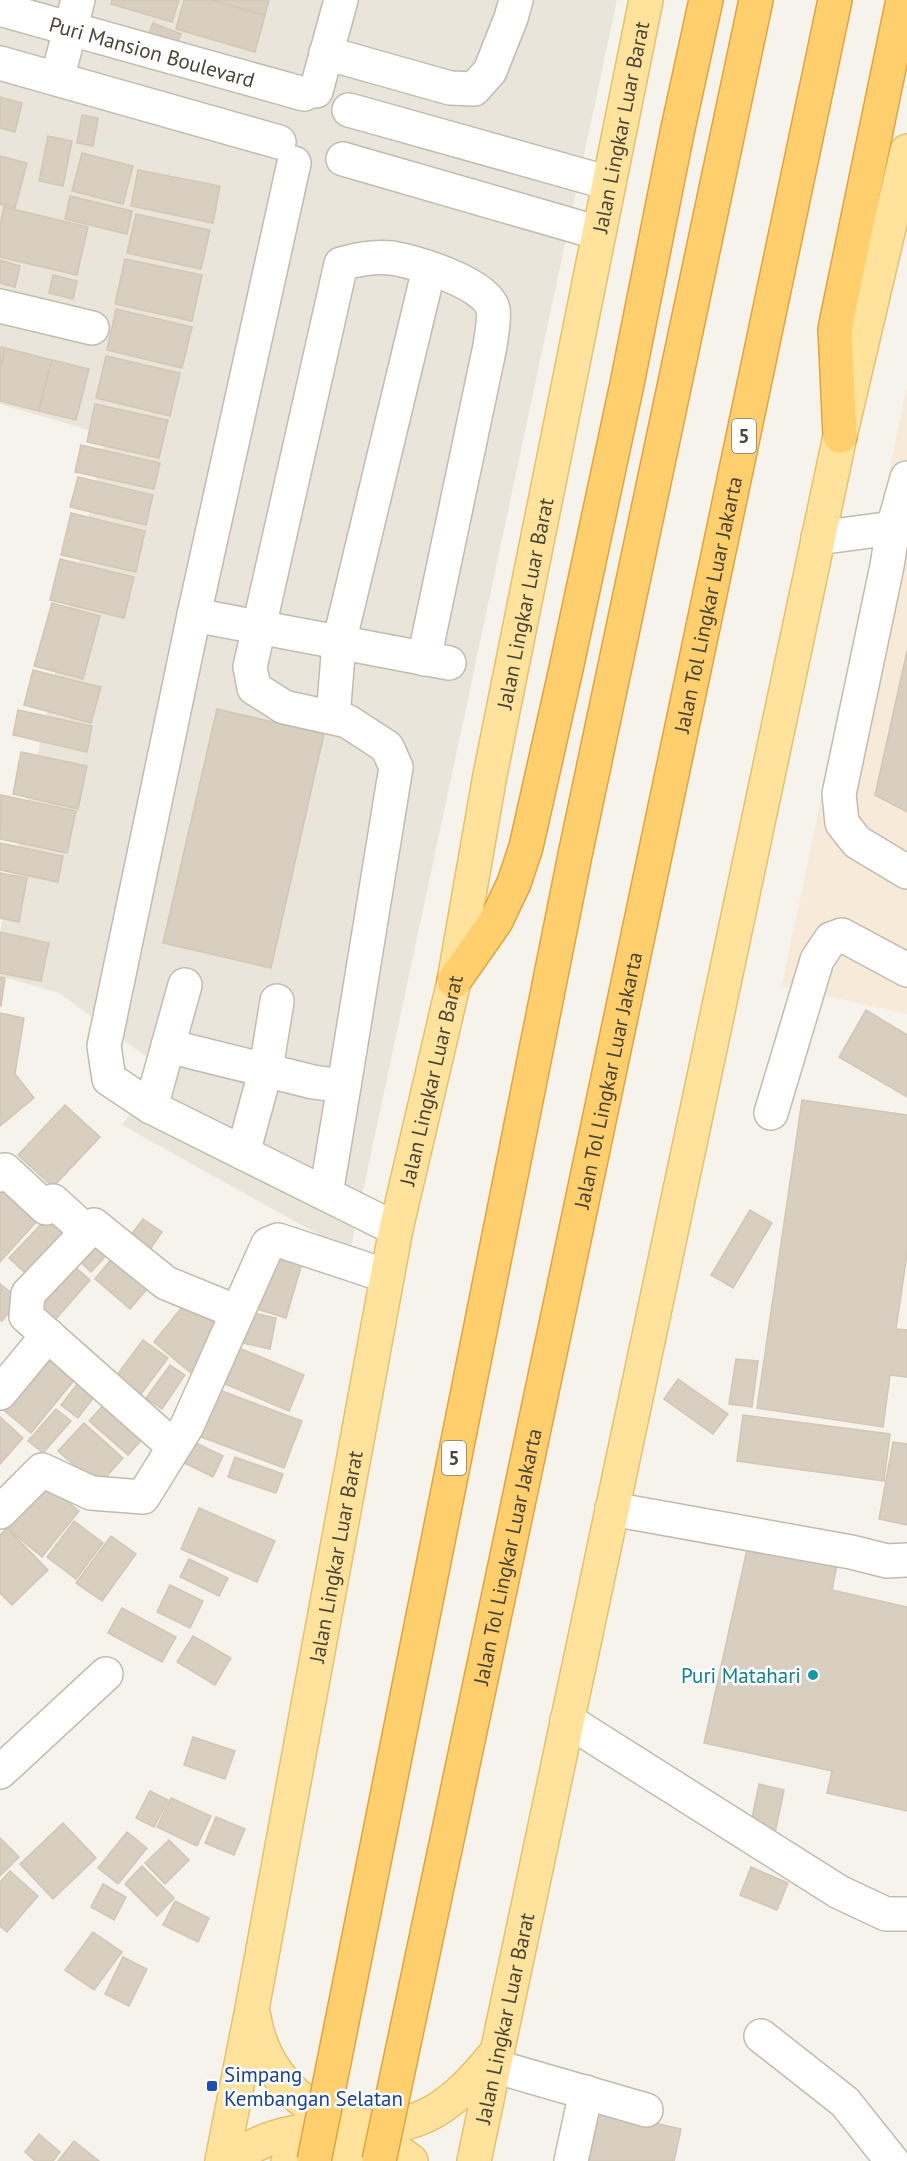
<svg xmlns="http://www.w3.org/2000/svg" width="907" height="2161" font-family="'PT Sans',sans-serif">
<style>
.residential{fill:#eae5da}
.commercial{fill:#f7ead8}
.building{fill:#d8cfc1;stroke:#d3c7b4;stroke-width:1.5}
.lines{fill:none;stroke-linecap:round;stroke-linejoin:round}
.minor-casing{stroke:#c2bbae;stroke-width:36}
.major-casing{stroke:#e6c16a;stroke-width:36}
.highway-casing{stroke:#e0a43c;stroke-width:36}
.minor{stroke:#fff;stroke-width:33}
.major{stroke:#ffe39c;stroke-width:33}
.highway{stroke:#ffcf6e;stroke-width:33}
.highway-bridge-casing{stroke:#e0a43c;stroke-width:36;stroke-linecap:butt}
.highway-bridge{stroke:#ffcf6e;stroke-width:33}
.culture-dot{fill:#0f9aa8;stroke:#fff;stroke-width:2}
.transit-dot{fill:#1a4fb4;stroke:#fff;stroke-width:2}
.labels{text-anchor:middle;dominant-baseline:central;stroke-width:5;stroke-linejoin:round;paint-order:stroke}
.shield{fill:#fff;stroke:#817c74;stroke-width:1.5}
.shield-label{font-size:20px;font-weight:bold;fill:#4b4439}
.street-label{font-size:21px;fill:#4b4439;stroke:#fff}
.culture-label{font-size:21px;fill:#0d838f;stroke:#fff;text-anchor:end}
.transit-label{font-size:21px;fill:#164399;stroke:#fff;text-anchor:start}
</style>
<rect width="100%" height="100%" fill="#f6f3ec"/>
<!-- residential -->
<path class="residential" d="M0,0H617L350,1252L122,1125L163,1069L59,993L0,976V931L106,435L0,404Z"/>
<!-- commercial -->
<path class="commercial" d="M907,387V1014L782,986Z"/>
<!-- building -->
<g class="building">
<path d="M112,0H179L172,22L111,4Z"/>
<path d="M184,0H211L265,15L255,52L176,29Z"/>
<path d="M212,0H269L265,15Z"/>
<path d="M153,23L181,34L173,53L145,43Z"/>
<path d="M0,97L22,103L15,132L0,128Z"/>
<path d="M82,115L98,118L93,146L77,143Z"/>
<path d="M48,136L72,141L63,186L39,181Z"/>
<path d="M82,153L133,166L123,204L72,191Z"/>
<path d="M0,156L27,163L15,208L0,204Z"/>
<path d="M138,170L220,186L213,223L131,206Z"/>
<path d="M70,196L132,211L127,234L65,219Z"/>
<path d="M4,207L88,227L77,275L0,257V225Z"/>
<path d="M136,214L210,230L201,269L127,253Z"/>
<path d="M125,259L202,275L192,321L115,304Z"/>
<path d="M0,260L20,266L15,287L0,283Z"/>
<path d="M53,275L77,281L73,299L49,293Z"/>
<path d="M116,309L192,327L182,368L107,350Z"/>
<path d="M0,347L5,348L0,370Z"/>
<path d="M5,348L52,360L39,411L0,401V370Z"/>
<path d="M106,356L180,373L170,416L96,398Z"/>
<path d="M52,360L89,369L76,420L39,411Z"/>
<path d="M95,404L168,420L159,458L87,442Z"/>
<path d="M81,445L160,463L154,489L75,472Z"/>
<path d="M78,477L153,495L146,525L70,507Z"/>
<path d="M71,513L145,531L136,572L61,555Z"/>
<path d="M60,559L134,577L124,618L50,600Z"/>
<path d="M52,603L100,616L83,679L34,666Z"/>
<path d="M907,651V812L875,795Z"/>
<path d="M33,670L101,687L91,723L24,705Z"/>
<path d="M217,709L324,734L271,968L163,943Z"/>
<path d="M18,710L92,726L87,752L13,735Z"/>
<path d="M21,752L87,766L78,809L13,794Z"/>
<path d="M1,795L76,811L67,853L0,839Z"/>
<path d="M0,843L63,856L58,882L0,870Z"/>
<path d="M0,873L27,878L19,922L0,918Z"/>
<path d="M0,932L49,943L41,981L0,973Z"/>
<path d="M0,977L5,978L1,1006H0Z"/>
<path d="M866,1010L907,1035V1097L839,1057Z"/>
<path d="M0,1013L24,1018L15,1074L34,1098L0,1126Z"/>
<path d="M802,1100L907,1115V1254L896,1329L907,1330V1377L890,1375L883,1427L757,1408Z"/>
<path d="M65,1105L100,1137L53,1187L18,1155Z"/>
<path d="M0,1185L38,1220L0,1262Z"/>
<path d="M750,1210L772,1223L733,1288L711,1275Z"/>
<path d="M46,1219L71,1239L35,1282L9,1258Z"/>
<path d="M143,1219L162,1232L147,1254L127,1240Z"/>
<path d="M94,1230L113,1248L91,1272L72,1254Z"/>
<path d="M270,1250L303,1260L286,1318L253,1308Z"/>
<path d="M116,1253L152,1283L130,1309L95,1279Z"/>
<path d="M67,1260L90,1280L55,1320L32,1300Z"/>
<path d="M0,1284L19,1299L2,1321L0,1320Z"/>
<path d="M191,1296L230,1328L192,1374L154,1342Z"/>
<path d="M245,1311L276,1318L270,1349L238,1342Z"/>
<path d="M143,1340L168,1358L136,1401L111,1383Z"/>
<path d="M232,1345L304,1375L289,1411L218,1381Z"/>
<path d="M47,1346L80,1373L31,1433L0,1407Z"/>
<path d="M736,1359L758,1361L752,1407L729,1404Z"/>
<path d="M170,1365L185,1375L162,1409L146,1398Z"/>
<path d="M84,1375L101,1388L78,1418L61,1405Z"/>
<path d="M678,1379L728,1414L713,1434L664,1399Z"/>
<path d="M214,1388L302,1421L284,1468L196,1435Z"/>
<path d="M108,1400L147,1434L128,1455L89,1421Z"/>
<path d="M56,1409L71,1421L43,1453L28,1441Z"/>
<path d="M743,1415L890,1434L884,1481L737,1461Z"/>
<path d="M0,1417L23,1438L0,1464Z"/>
<path d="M84,1423L123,1458L98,1486L58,1451Z"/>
<path d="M190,1440L223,1456L213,1477L180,1461Z"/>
<path d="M893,1442L907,1444V1525L879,1519Z"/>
<path d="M235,1457L283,1474L276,1493L228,1477Z"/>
<path d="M38,1477L79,1511L42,1557L1,1523Z"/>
<path d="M199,1508L275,1541L257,1582L181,1549Z"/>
<path d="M74,1521L103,1543L76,1579L47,1557Z"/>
<path d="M7,1528L48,1570L12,1605L0,1593V1535Z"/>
<path d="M111,1536L136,1554L102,1601L76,1583Z"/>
<path d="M748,1545L837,1565L832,1590L907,1607V1811L827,1793L832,1771L704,1743Z"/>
<path d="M189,1559L228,1578L219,1596L180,1577Z"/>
<path d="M170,1585L203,1601L190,1628L157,1612Z"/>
<path d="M122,1608L176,1637L162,1662L108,1633Z"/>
<path d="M193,1636L231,1658L215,1685L177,1662Z"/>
<path d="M193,1737L235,1751L225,1779L184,1765Z"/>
<path d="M759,1784L784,1790L775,1833L750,1828Z"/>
<path d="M150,1791L168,1800L154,1827L136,1818Z"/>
<path d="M171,1798L211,1816L197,1846L157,1827Z"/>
<path d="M216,1817L245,1829L234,1855L205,1843Z"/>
<path d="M63,1823L96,1858L53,1899L20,1864Z"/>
<path d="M127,1832L147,1848L118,1884L98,1868Z"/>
<path d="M0,1838L19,1857L0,1876Z"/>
<path d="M169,1840L189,1860L165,1884L145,1863Z"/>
<path d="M142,1866L174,1898L157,1916L125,1884Z"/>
<path d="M751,1867L788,1883L777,1910L740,1895Z"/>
<path d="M10,1871L38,1896L7,1932L0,1926V1882Z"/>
<path d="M103,1884L126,1897L114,1920L91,1907Z"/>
<path d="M175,1901L209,1918L198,1942L163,1925Z"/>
<path d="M93,1932L122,1952L94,1990L65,1970Z"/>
<path d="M123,1957L147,1969L129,2006L105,1994Z"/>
<path d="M593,2109L681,2129L674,2161H581Z"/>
<path d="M39,2134L60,2152L53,2161H35L25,2152Z"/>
<path d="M74,2141L99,2161H58Z"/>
</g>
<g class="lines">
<defs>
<g id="minor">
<path id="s1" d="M0,9L304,94"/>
<path d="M326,53L450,88L474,89L490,71L511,18L516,0"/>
<path d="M0,63L279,142"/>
<path d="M57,79L78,0"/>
<path d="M316,91L341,0"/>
<path d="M349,110L609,183"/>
<path d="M343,159L599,233"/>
<path d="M294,163L194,615L104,1046L109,1079L151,1107L396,1229"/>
<path d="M0,306L92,328"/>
<path d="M907,478L893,528L887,566L839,794L842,823L857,842L907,872"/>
<path d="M818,538L893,528L907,519"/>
<path d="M194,615L449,663"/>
<path d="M333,717L339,643L429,269"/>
<path d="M168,1046L313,1082L344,1086L396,767L387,747L347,721L284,707L254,688L250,667L341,264C358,259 374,256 392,258C415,262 487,283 493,309C495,317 491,337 490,346L424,659"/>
<path d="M151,1107L185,985"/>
<path d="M771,1113L817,960L831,939L842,935L907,970"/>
<path d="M243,1153L266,1069L277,1001"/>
<path d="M0,1175L5,1170L46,1208L53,1201L87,1232L28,1294L26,1316L173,1446"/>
<path d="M326,1194L344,1086"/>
<path d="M87,1232L94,1225L166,1283L237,1312"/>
<path d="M0,1393L48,1335"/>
<path d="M612,1509L851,1552L887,1561L907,1560"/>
<path d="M0,1512L42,1470L91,1493L143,1497L187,1426L268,1244L278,1240L387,1276"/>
<path d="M567,1720L839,1892L886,1914H907"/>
<path d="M0,1772L106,1674"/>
<path d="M761,2036L845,2102L892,2161"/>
<path d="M494,2066L646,2110"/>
<path d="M571,2161L586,2092"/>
</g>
<g id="major">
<path d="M254,2017C267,2100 356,2154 433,2112C458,2098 478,2075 496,2053"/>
<path id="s2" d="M222,2161L252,2009L396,1229L454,981L490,775L646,0"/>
<path d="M230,2161C283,2120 358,2119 411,2161"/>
<path d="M288,2161L326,2155L352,2161"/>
<path id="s3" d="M474,2161L840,436L907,151"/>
</g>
<g id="highway">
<path d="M840,436L835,329L903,0"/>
<path d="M454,981L496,921L514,883L526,847L566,669L627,384L677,133L706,0"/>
<path id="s4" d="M568,1268L835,0"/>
<path d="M334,2062L575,855L756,0"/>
</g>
</defs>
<!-- minor casing -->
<use href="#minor" class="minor-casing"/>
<!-- major casing -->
<use href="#major" class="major-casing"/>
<!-- highway casing -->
<use href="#highway" class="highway-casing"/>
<!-- minor -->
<use href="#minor" class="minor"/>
<!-- major -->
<use href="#major" class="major"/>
<!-- highway -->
<use href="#highway" class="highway"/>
<defs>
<g id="highway-bridge">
<path d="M314,2161L334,2062"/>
<path id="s5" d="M379,2161L568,1268"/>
</g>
</defs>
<!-- highway-bridge casing -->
<use href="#highway-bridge" class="highway-bridge-casing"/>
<!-- highway-bridge -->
<use href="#highway-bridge" class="highway-bridge"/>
</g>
<!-- markers -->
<circle class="culture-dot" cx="813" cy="1675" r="6"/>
<rect class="transit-dot" x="206" y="2080" width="12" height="12" rx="3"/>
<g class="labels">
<!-- shield labels -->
<g class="shield">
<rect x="732" y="419" width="24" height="34" rx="4.5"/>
<rect x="442" y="1441" width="24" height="34" rx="4.5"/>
</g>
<g class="shield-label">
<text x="744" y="436">5</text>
<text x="454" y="1458">5</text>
</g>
<!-- street labels -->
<g class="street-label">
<text stroke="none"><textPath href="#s1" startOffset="158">Puri Mansion Boulevard</textPath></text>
<text stroke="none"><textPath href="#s2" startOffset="2073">Jalan Lingkar Luar Barat</textPath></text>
<text stroke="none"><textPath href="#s2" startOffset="1587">Jalan Lingkar Luar Barat</textPath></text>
<text stroke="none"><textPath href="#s4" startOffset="678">Jalan Tol Lingkar Luar Jakarta</textPath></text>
<text stroke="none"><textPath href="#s2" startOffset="1101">Jalan Lingkar Luar Barat</textPath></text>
<text stroke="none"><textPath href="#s4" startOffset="192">Jalan Tol Lingkar Luar Jakarta</textPath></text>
<text stroke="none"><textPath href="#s2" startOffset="615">Jalan Lingkar Luar Barat</textPath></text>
<text stroke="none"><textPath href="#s5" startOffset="618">Jalan Tol Lingkar Luar Jakarta</textPath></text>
<text stroke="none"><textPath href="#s3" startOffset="146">Jalan Lingkar Luar Barat</textPath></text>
</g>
<!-- culture labels -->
<g class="culture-label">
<text x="801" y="1675">Puri Matahari</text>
</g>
<!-- transit labels -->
<g class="transit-label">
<text x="224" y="2074">Simpang<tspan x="224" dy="24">Kembangan Selatan</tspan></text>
</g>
</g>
</svg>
